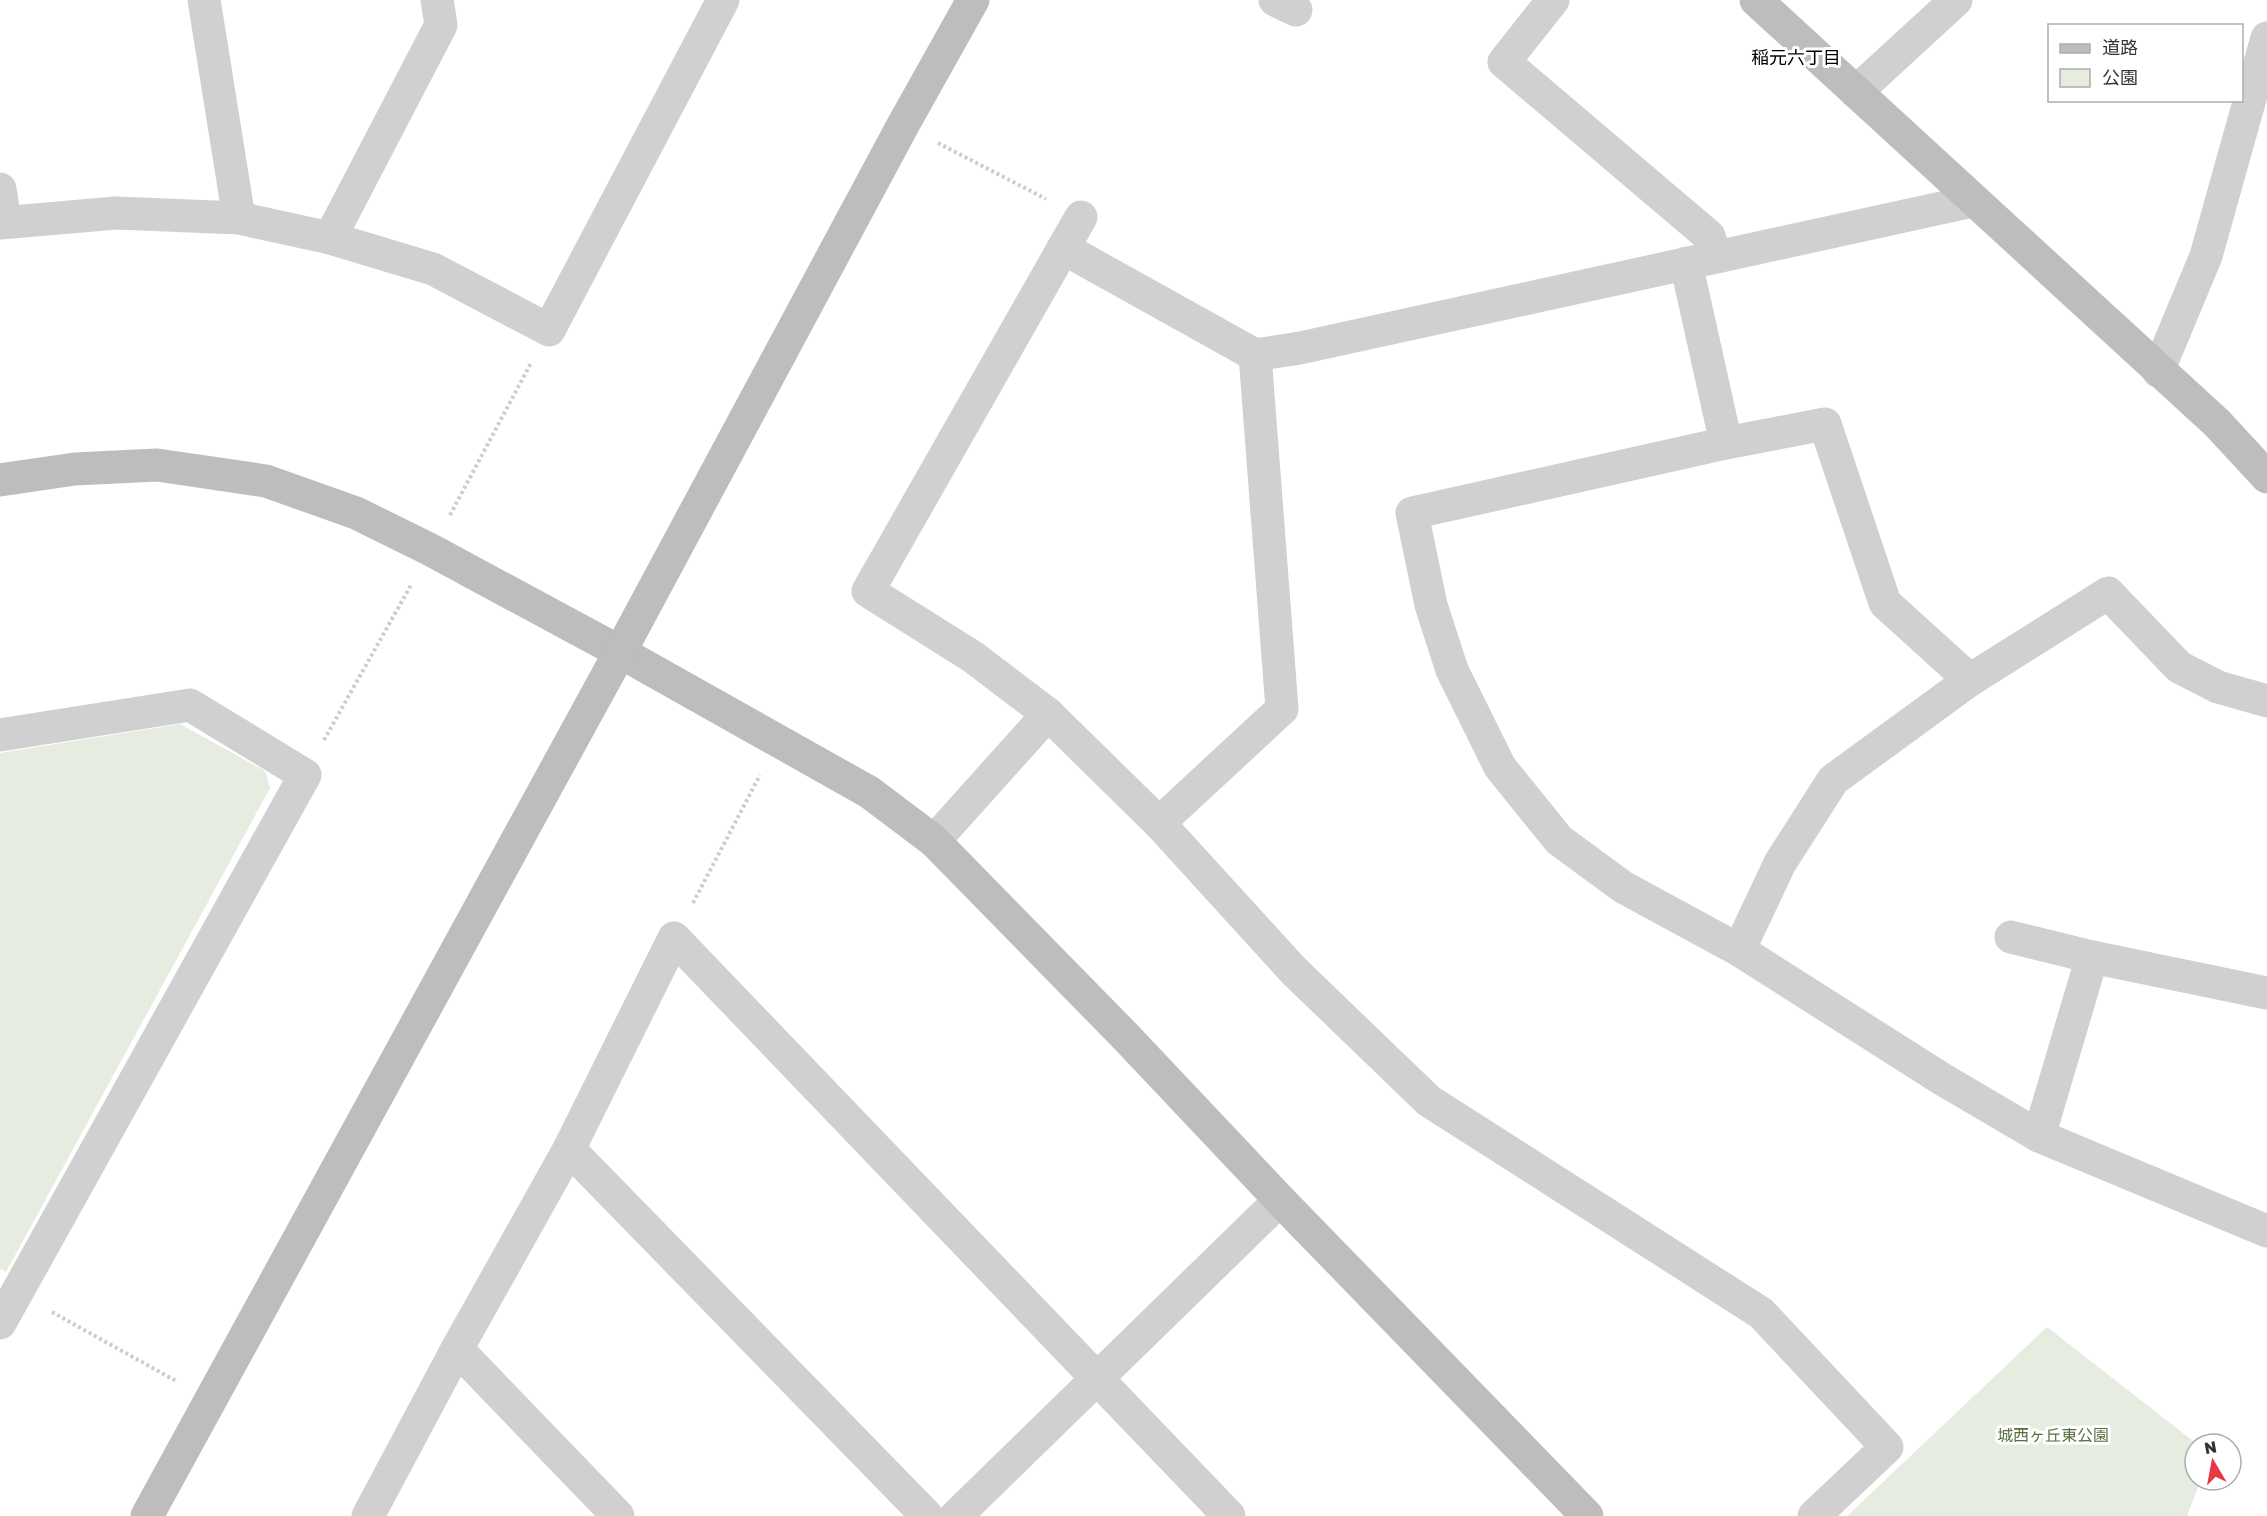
<svg xmlns="http://www.w3.org/2000/svg" width="2267" height="1516" font-family="'Golos Text','Noto Sans JP',sans-serif">
<style>
.green{fill:#e6ecdf}
.lines{fill:none;stroke-linecap:round;stroke-linejoin:round}
.path{stroke:#cdcdcd;stroke-width:4;stroke-dasharray:3 3;stroke-linecap:butt}
.street{stroke:#d0d0d0;stroke-width:33}
.secondary{stroke:#bdbdbd;stroke-width:33}
.labels{text-anchor:middle;dominant-baseline:central;stroke-width:6;stroke-linejoin:round;paint-order:stroke}
.park-label{font-size:16px;fill:#56703f;stroke:#fff}
.neighbourhood-label{font-size:18px;fill:#000;stroke:#fff}
</style>
<rect width="100%" height="100%" fill="#fff"/>
<!-- green -->
<g class="green">
<path d="M180,724L265,771L270,788L6,1272L0,1269V753Z"/>
<path d="M2047,1327L2197,1444H2195V1480H2201L2187,1516H1847Z"/>
</g>
<g class="lines">
<!-- path -->
<g class="path">
<path d="M938,143L1046,199"/>
<path d="M450,515L531,363"/>
<path d="M324,740L411,585"/>
<path d="M693,903L760,775"/>
<path d="M52,1312L176,1381"/>
</g>
<!-- street -->
<g class="street">
<path d="M204,0L239,218"/>
<path d="M1275,0L1296,10"/>
<path d="M1553,0L1504,62L1709,236L1715,256"/>
<path d="M1856,92L1956,0"/>
<path d="M0,189L5,222"/>
<path d="M1081,217L868,591L973,657L1048,714L1159,823L1294,971L1429,1101L1761,1313L1887,1447L1814,1516"/>
<path d="M0,223L116,213L239,218L330,238L433,269L549,330L723,0"/>
<path d="M330,238L441,25L437,0"/>
<path d="M1063,248L1255,355L1300,348L1973,201"/>
<path d="M1686,263L1726,443L1412,513L1431,605L1452,670L1500,767L1559,840L1623,887L1739,950L1942,1079L2039,1136L2267,1231"/>
<path d="M2158,371L2206,256L2267,38"/>
<path d="M1726,443L1825,424L1885,603L1970,680"/>
<path d="M0,735L190,705L305,775L0,1323"/>
<path d="M1159,823L1282,709L1255,355"/>
<path d="M934,841L1048,714"/>
<path d="M2011,937L2092,957L2267,993"/>
<path d="M1739,950L1780,863L1833,780L1970,680L2108,593L2179,667L2218,687L2267,701"/>
<path d="M2039,1136L2092,957"/>
<path d="M569,1149L927,1516"/>
<path d="M457,1349L618,1516"/>
<path d="M368,1516L457,1349L569,1149L674,938L1229,1516"/>
<path d="M956,1516L1280,1200"/>
</g>
<!-- secondary -->
<g class="secondary">
<path d="M1756,0L2217,423L2267,477"/>
<path d="M0,480L75,469L157,465L266,481L356,513L431,550L620,652L869,792L934,841L1126,1037L1280,1200L1587,1516"/>
<path d="M147,1516L620,652L903,125L973,0"/>
</g>
</g>
<g class="labels">
<!-- park labels -->
<g class="park-label">
<text x="2053" y="1435">城西ヶ丘東公園</text>
</g>
<!-- neighbourhood labels -->
<g class="neighbourhood-label">
<text x="1796" y="57">稲元六丁目</text>
</g>
</g>
<!-- legend -->
<rect x="2048" y="24" width="195" height="78" fill="#ffffff" stroke="#adadad" stroke-width="1.5"/>
<rect x="2060" y="44" width="30" height="9" fill="#bdbdbd" stroke="#adadad" stroke-width="1.5"/>
<text x="2102" y="54" font-size="18" fill="#333333">道路</text>
<rect x="2060" y="69" width="30" height="18" fill="#e6ecdf" stroke="#adadad" stroke-width="1.5"/>
<text x="2102" y="84" font-size="18" fill="#333333">公園</text>
<!-- north arrow -->
<g transform="translate(2213 1462) rotate(350)"><circle r="28" fill="#ffffff" stroke="#adadad" stroke-width="1.5"/>
<path d="M0-4.5L10 22L0 15L-10 22Z" fill="#e63946"/>
<text y="-9" font-size="16" font-weight="bold" text-anchor="middle" fill="#333333">N</text>
</g>
</svg>
